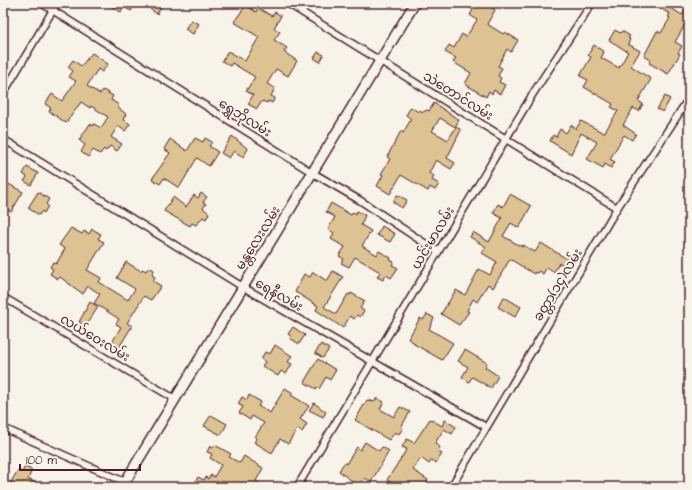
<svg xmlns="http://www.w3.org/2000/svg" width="692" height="490" font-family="'Architects Daughter','Noto Sans Myanmar',sans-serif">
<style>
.building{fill:#ddc393;stroke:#4a1f2b}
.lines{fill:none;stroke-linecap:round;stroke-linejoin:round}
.street-casing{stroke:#4a1f2b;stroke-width:9}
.secondary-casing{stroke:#4a1f2b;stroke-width:12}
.street{stroke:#f7f3e8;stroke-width:6}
.secondary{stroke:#f7f3e8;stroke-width:9}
.labels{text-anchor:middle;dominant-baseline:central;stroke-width:4;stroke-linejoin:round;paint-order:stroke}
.street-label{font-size:13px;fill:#4a1f2b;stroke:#f7f3e8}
</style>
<rect width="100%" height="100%" fill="#f7f3e8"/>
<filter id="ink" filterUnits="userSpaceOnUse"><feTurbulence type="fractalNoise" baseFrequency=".025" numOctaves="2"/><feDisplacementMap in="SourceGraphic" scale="8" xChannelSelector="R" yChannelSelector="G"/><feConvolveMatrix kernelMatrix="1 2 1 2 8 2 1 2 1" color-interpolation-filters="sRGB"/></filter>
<g filter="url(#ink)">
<!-- building -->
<g class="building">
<path d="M106,3H129L134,6L131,11L124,7L121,12Z"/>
<path d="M154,3L162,5L157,14L150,9Z"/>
<path d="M463,3H495L492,8L495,10L487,24L503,34L505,32L518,40L511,52L507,49L498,66L502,68L498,76L501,78L499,82L505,85L500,94L494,90L492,94L489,91L486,97L465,84L471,73L453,62L456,58L445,52L449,45L454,48L462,34L466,37L477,20L470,15L473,10Z"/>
<path d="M651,3H663L682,15L689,4V25L686,23L675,42L682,46L678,53L680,54L668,74L649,63L651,60L644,56L657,31L661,33L670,18L668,17L670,14Z"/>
<path d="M246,5L256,12L258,8L272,16L275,12L281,16L274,28L280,32L274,40L287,48L284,52L297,61L288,76L276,69L267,84L275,88L271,96L275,98L272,103L268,101L267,103L262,101L257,109L248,104L253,95L246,91L255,77L232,63L230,66L222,61L228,51L245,61L259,37L234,22Z"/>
<path d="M191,20L199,24L193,34L185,29Z"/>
<path d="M615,30L620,33L622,31L630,36L628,38L630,39L628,44L640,51L631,66L651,79L638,101L643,104L639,111L633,108L623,125L636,134L632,140L624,135L610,159L615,162L611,168L605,164L603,168L587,159L597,142L581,133L571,154L550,141L553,135L556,137L560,129L566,133L571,125L576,129L581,121L604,133L618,111L611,107L613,104L584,87L588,80L580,76L591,57L588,55L594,45L604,52L601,58L619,68L628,52L609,40Z"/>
<path d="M318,52L324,55L320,62L314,58Z"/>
<path d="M92,53L108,64L102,72L98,69L87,86L100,94L103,90L113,96L111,100L119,105L117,107L126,114L123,119L130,124L125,131L118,126L111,137L122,144L117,151L110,146L106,151L104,149L100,154L93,150L88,157L81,152L85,145L79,140L90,124L93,126L94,124L101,128L108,117L91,106L90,108L81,102L66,123L49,111L51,108L45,104L52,94L62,101L76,81L69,77L73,71L68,67L73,60L81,66Z"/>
<path d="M665,96L670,99L663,112L657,109Z"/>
<path d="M434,103L459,120L455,127L440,118L432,131L448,140L456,127L461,130L447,158L455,163L451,169L436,160L429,173L434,176L432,180L439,184L435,190L430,187L428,191L401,175L390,194L377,186L383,175L381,174L390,159L387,157L401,131L403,133L411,119L406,115L411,107L418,112L419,110L423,112L427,110L429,111Z"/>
<path d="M232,136L248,149L243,157L234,151L229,158L221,153Z"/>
<path d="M195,138L203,142L205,138L212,142L209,146L218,152L209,166L197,158L179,188L164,178L160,184L152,179L170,153L164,149L170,139L187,151Z"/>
<path d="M27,167L38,173L31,185L24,181L27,177L23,174Z"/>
<path d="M3,181L23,192L11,212L3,207Z"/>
<path d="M38,192L49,199L46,204L48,206L44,213L42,211L39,215L28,208Z"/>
<path d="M201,193L207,197L203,202L206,204L203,208L209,213L206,219L203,217L200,220L196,225L192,223L190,226L164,211L173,197L186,207L194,195L198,198Z"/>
<path d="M510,194L531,206L519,228L511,223L503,236L522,247L523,245L535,252L541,243L567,259L563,265L559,263L554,272L547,267L543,274L539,271L537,273L535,272L534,274L510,259L493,288L488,284L477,302L473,299L467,311L469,312L459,325L441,314L456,290L465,295L479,269L490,275L497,262L482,253L486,247L470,237L473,232L489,242L502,218L493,213L498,204L503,207Z"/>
<path d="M397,195L407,200L402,208L393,202Z"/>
<path d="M331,203L351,215L353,212L356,214L357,211L365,215L361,225L371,231L362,246L377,255L379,251L391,258L390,260L394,262L392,265L398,268L391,278L386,275L383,280L377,277L380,272L355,257L349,267L341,263L344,259L339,256L345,247L331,239L334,233L328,229L335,217L326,212Z"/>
<path d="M382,226L395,234L390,242L377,235Z"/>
<path d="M71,228L82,234L84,231L89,234L92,229L101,234L98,239L104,242L87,270L101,278L99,282L128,300L135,289L117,278L126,262L141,271L142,269L146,271L149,267L154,270L152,275L155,277L153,281L161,286L151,300L144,296L127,323L132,326L118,349L111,344L121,327L116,324L119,319L94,303L100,294L88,286L83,294L60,277L58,279L50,274L53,269L50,267L53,262L56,264L65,249L59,245Z"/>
<path d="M333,271L343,277L324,307L336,314L348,294L350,295L351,293L365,301L360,308L364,311L360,317L357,315L354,319L350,316L343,328L316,310L318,306L295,292L304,274L310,277L313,272L327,281Z"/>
<path d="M504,297L521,307L515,317L498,307Z"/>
<path d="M90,302L98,307L86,326L79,322Z"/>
<path d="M427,314L434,318L429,329L453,343L442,360L414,344L415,343L408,339L420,318L423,320Z"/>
<path d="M293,327L305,335L299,344L290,338L291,336L288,334Z"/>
<path d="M321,344L329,349L323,358L315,353Z"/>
<path d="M275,345L292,356L288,362L292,364L286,374L281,371L278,376L262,366L265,362L261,359L265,352L270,354Z"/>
<path d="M465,350L487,363L485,367L498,376L491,388L472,377L469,382L462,377L468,367L458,361Z"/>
<path d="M318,359L336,370L330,380L326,377L319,389L317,387L316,389L304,382Z"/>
<path d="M285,388L293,393L291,395L309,406L300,419L307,424L302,432L297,429L288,444L280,439L272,453L254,442L257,438L255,437L264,423L252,416L250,420L239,413L243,407L238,404L242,397L247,400L249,395L261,402L258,406L270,413Z"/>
<path d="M377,398L384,402L380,409L394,417L400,407L410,412L401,427L403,428L399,434L395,432L389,440L355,420L367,400L374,402Z"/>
<path d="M314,403L326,412L323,417L309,410Z"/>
<path d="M211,415L227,424L221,435L204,426Z"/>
<path d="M430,419L442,426L445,420L456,427L452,434L444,429L435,443L440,447L438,451L442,454L436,463L432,460L429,464L421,458L413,470L428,480L424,487H398L387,480L407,449L402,447L407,439L414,443Z"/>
<path d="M365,442L379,451L382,447L389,451L371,482L365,478L359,487L339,471L344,463L346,464L357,447L360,450Z"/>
<path d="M215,445L231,454L229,457L240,463L244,456L263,468L256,481L265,487H200L194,484L198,477L204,480L206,477L208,479L211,475L214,477L221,465L210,458L212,454L207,452L210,446L213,448Z"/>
<path d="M25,467L32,470L28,479L45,487H8L18,470L22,472Z"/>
</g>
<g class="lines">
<defs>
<g id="street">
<path d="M41,3L313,173L361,201L438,252"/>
<path d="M287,3L617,208"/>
<path d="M3,94L57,3"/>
<path d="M3,139L243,287L486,427"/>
<path d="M3,297L175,399"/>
<path d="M3,428L125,482"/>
<path d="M297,487L534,92L592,3"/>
<path d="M451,487L617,208L689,98"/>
</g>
<path id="secondary" d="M122,487L415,3"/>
</defs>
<!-- street casing -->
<use href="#street" class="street-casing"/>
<!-- secondary casing -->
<use href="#secondary" class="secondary-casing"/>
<!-- street -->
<use href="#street" class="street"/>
<!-- secondary -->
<use href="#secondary" class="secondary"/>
</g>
</g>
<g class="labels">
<!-- street labels -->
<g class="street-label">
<text transform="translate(458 96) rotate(32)">သဲတောင်လမ်း</text>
<text transform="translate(245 118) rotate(32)">ရွှေဘိုလမ်း</text>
<text transform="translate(258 238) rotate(-58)">မန္တလေးလမ်း</text>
<text transform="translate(433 238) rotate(-59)">ယင်းမာလမ်း</text>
<text transform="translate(558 285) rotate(-59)">ခတ္တာ(၁၄)လမ်း</text>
<text transform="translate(279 295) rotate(30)">ရေနီလမ်း</text>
<text transform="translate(95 338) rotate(31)">လယ်ဝေးလမ်း</text>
</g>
</g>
<!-- margin -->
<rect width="692" height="490" fill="none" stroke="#f7f3e8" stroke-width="16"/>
<rect x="8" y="8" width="676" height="474" fill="none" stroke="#4a1f2b" stroke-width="1.5" filter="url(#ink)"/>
<!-- scale -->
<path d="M20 464v6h120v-6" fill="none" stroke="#4a1f2b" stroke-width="2"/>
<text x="26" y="464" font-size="12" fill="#4a1f2b" stroke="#f7f3e8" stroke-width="3" paint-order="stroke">100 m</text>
</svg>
